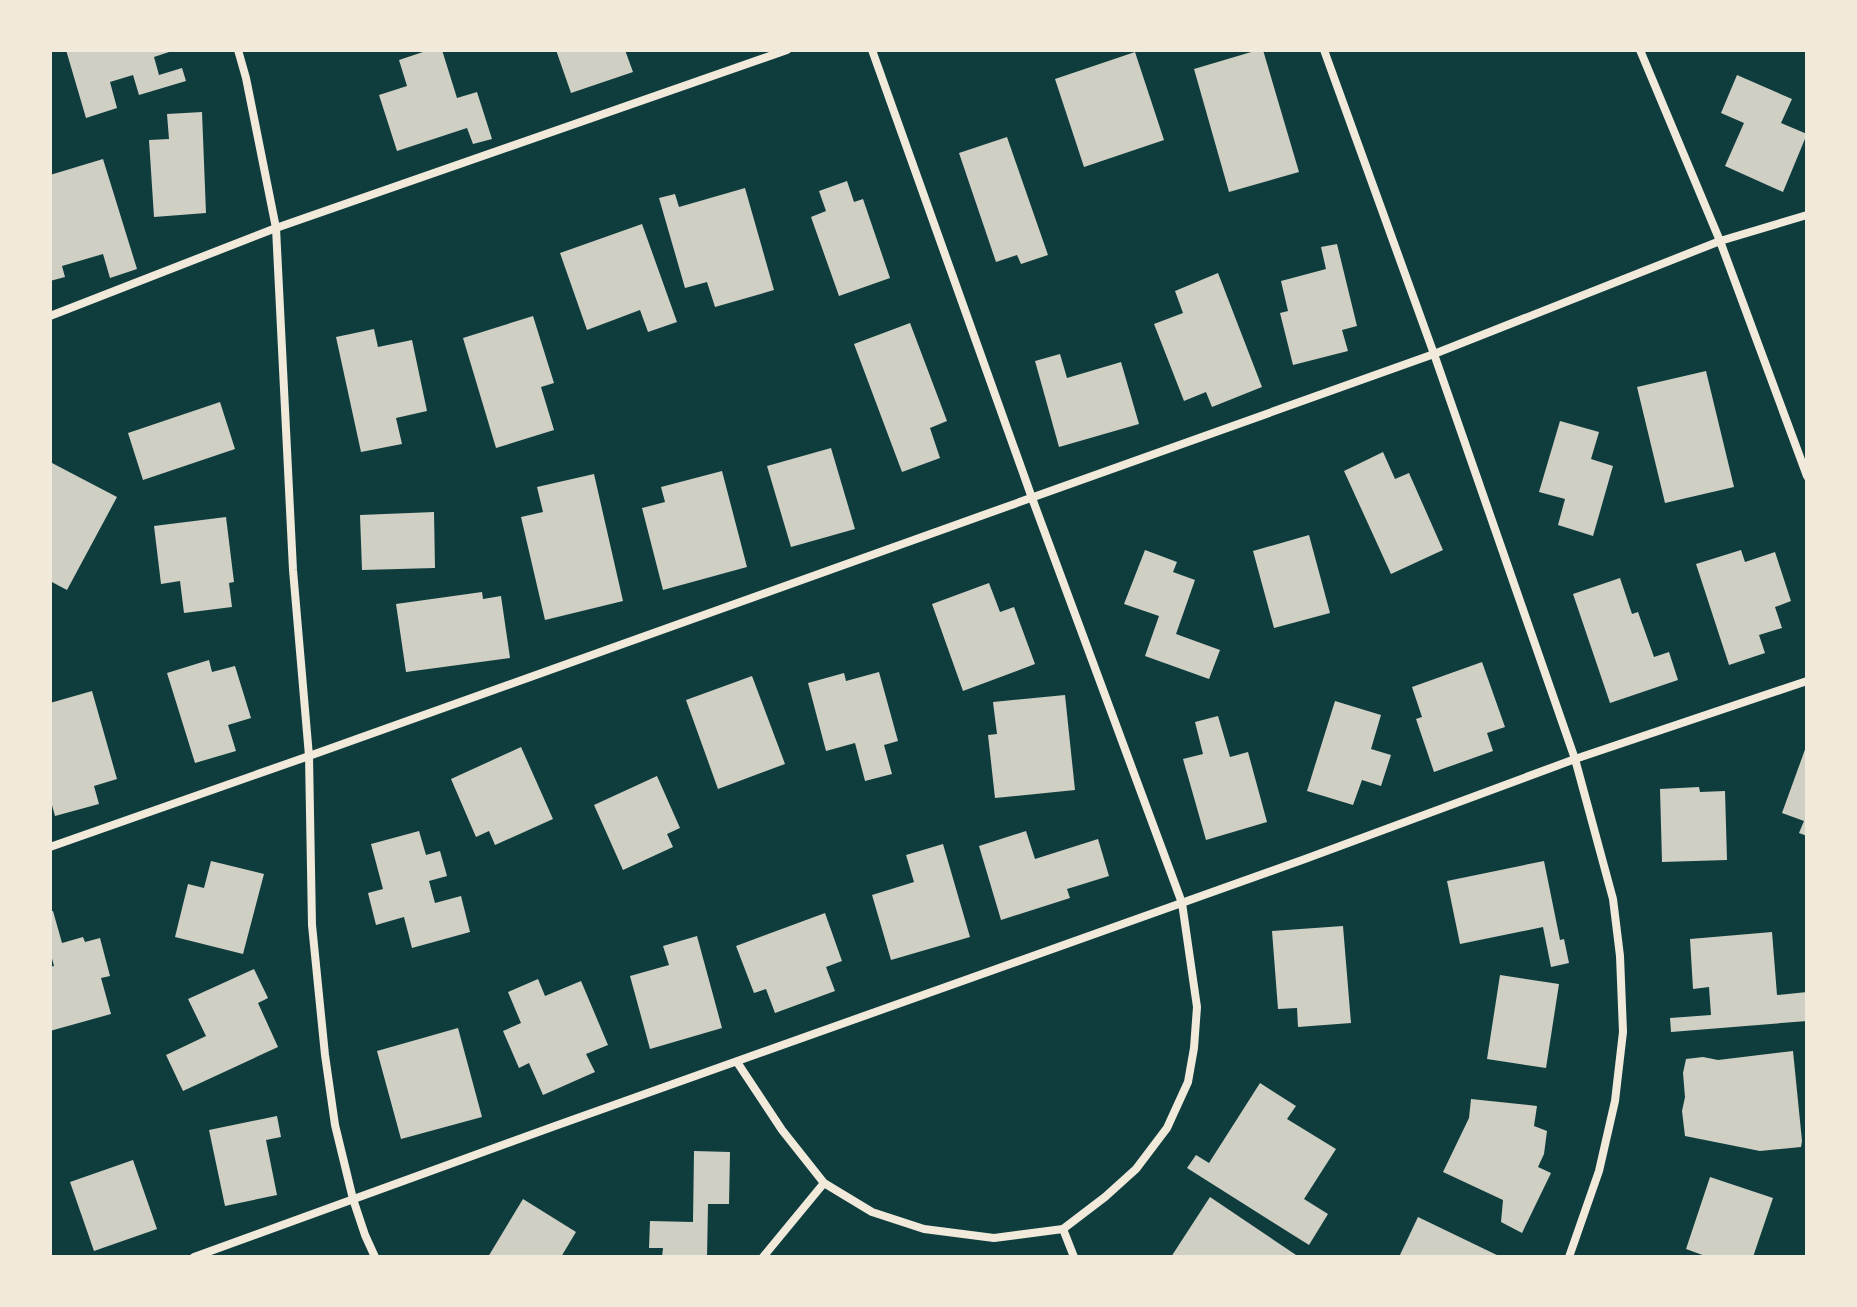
<svg xmlns="http://www.w3.org/2000/svg" width="1857" height="1307" font-family="'Alegreya Sans',sans-serif">
<style>
.building{fill:#cfcfc3}
.lines{fill:none;stroke-linecap:round;stroke-linejoin:round}
.minor{stroke:#f1e9da;stroke-width:8}
</style>
<rect width="100%" height="100%" fill="#0f3d3e"/>
<!-- building -->
<g class="building">
<path d="M66,50H175L154,57L159,75L182,68L186,81L139,95L133,75L110,82L117,108L86,118Z"/>
<path d="M429,50H442L457,98L477,92L492,139L473,144L467,128L397,151L379,95L407,86L399,60Z"/>
<path d="M556,50H625L633,72L571,93Z"/>
<path d="M1258,50H1263L1299,172L1229,192L1194,69Z"/>
<path d="M1135,52L1164,140L1084,167L1055,79Z"/>
<path d="M1737,75L1792,99L1781,123L1807,134L1783,192L1725,166L1744,123L1721,113Z"/>
<path d="M202,112L206,213L154,217L149,140L169,139L167,114Z"/>
<path d="M1007,137L1048,255L1021,264L1017,255L996,262L959,153Z"/>
<path d="M103,159L137,269L110,278L103,254L62,266L65,277L50,281V175Z"/>
<path d="M847,181L854,202L863,199L890,278L839,296L811,217L826,211L819,191Z"/>
<path d="M745,188L774,290L715,307L707,282L685,288L659,198L675,194L679,207Z"/>
<path d="M642,224L677,322L648,332L640,310L587,330L560,253Z"/>
<path d="M1337,244L1357,326L1342,330L1348,351L1293,365L1280,313L1288,311L1281,281L1326,269L1321,247Z"/>
<path d="M1218,273L1262,387L1212,407L1206,392L1184,401L1154,324L1183,313L1175,291Z"/>
<path d="M533,316L554,383L541,387L554,430L496,448L463,338Z"/>
<path d="M910,323L947,421L930,428L940,458L902,472L854,344Z"/>
<path d="M374,329L378,347L412,340L427,411L396,418L402,444L361,452L336,337Z"/>
<path d="M1060,354L1067,378L1121,362L1139,424L1059,447L1035,361Z"/>
<path d="M1706,371L1734,487L1665,503L1637,387Z"/>
<path d="M220,402L235,449L143,480L128,433Z"/>
<path d="M1560,421L1599,432L1591,459L1613,466L1593,536L1558,525L1565,499L1539,492Z"/>
<path d="M831,448L855,529L791,547L767,466Z"/>
<path d="M1383,452L1395,479L1409,473L1443,550L1391,574L1344,471Z"/>
<path d="M52,463L117,497L67,590L50,581V467Z"/>
<path d="M722,471L747,567L663,590L642,508L665,502L661,487Z"/>
<path d="M594,474L623,601L545,620L521,517L543,512L537,487Z"/>
<path d="M434,512L435,568L362,570L360,515Z"/>
<path d="M226,517L234,582L229,583L232,607L184,613L180,581L161,584L154,526Z"/>
<path d="M1309,535L1330,613L1274,628L1253,551Z"/>
<path d="M1145,550L1177,562L1173,572L1195,580L1176,634L1220,650L1209,679L1145,656L1159,616L1124,604Z"/>
<path d="M1741,550L1745,562L1775,552L1791,601L1775,607L1782,628L1759,635L1765,653L1729,665L1696,564Z"/>
<path d="M1620,578L1632,614L1638,612L1654,657L1669,652L1678,680L1610,703L1573,594Z"/>
<path d="M989,583L1000,612L1014,607L1035,664L963,691L932,604Z"/>
<path d="M482,592L483,599L501,596L510,658L406,672L396,604Z"/>
<path d="M209,660L212,672L235,666L251,718L228,725L236,751L195,763L167,673Z"/>
<path d="M1482,662L1505,727L1487,733L1493,751L1434,772L1416,719L1422,717L1412,687Z"/>
<path d="M879,672L898,741L884,745L892,774L865,781L855,743L826,751L808,683L844,673L846,681Z"/>
<path d="M752,676L785,764L718,789L686,700Z"/>
<path d="M92,691L117,779L94,786L99,804L55,816L50,798V703Z"/>
<path d="M1065,695L1075,790L995,798L988,735L997,734L993,702Z"/>
<path d="M1335,701L1381,715L1371,749L1391,755L1381,786L1362,780L1353,805L1307,791Z"/>
<path d="M1218,716L1230,757L1248,752L1267,822L1206,840L1183,759L1203,754L1195,722Z"/>
<path d="M1807,744V836L1799,833L1804,821L1782,813Z"/>
<path d="M521,747L553,819L495,845L489,831L476,837L451,779Z"/>
<path d="M657,776L680,828L667,834L673,847L623,870L594,805Z"/>
<path d="M1699,787L1700,792L1725,791L1727,860L1662,862L1660,789Z"/>
<path d="M419,831L426,855L440,851L447,876L429,881L435,903L461,896L470,932L412,948L404,917L376,925L368,893L383,889L371,844Z"/>
<path d="M1026,831L1035,859L1098,839L1109,876L1067,889L1070,898L1001,920L979,846Z"/>
<path d="M943,844L970,937L891,960L872,895L914,882L906,855Z"/>
<path d="M211,861L264,874L243,954L175,937L188,884L204,888Z"/>
<path d="M1544,861L1560,940L1564,939L1569,963L1551,967L1543,927L1460,944L1447,881Z"/>
<path d="M53,911L62,943L83,937L85,942L100,938L110,976L101,978L111,1014L50,1031V967L54,966L50,951V912Z"/>
<path d="M825,913L842,961L826,967L835,991L775,1013L766,989L754,993L736,946Z"/>
<path d="M1343,926L1351,1023L1298,1027L1297,1008L1278,1009L1272,931Z"/>
<path d="M1772,932L1777,995L1807,992V1021L1671,1032L1670,1018L1711,1015L1709,987L1693,989L1690,939Z"/>
<path d="M697,936L722,1028L650,1049L630,976L669,965L663,946Z"/>
<path d="M254,969L268,998L258,1003L278,1047L183,1091L166,1055L206,1036L188,999Z"/>
<path d="M1500,975L1559,984L1546,1068L1487,1059Z"/>
<path d="M538,979L545,996L581,981L608,1045L586,1054L595,1072L543,1095L529,1063L519,1068L503,1031L521,1023L508,992Z"/>
<path d="M458,1028L482,1117L401,1139L377,1051Z"/>
<path d="M1793,1051L1802,1141L1801,1147L1760,1151L1685,1136L1682,1111L1685,1097L1683,1073L1686,1059L1703,1057L1718,1060Z"/>
<path d="M1260,1083L1296,1106L1287,1119L1336,1149L1304,1199L1328,1214L1309,1245L1187,1168L1196,1155L1209,1163Z"/>
<path d="M1471,1099L1537,1106L1534,1126L1547,1131L1544,1154L1538,1167L1551,1173L1522,1233L1501,1222L1503,1200L1443,1172L1469,1118Z"/>
<path d="M277,1116L281,1137L266,1140L277,1195L225,1206L209,1130Z"/>
<path d="M694,1151L730,1152L729,1204H708L707,1257H662L663,1248H649L650,1221L693,1222Z"/>
<path d="M133,1160L157,1229L94,1251L70,1182Z"/>
<path d="M1710,1177L1773,1198L1753,1257H1708L1686,1249Z"/>
<path d="M1210,1197L1299,1257H1171Z"/>
<path d="M523,1199L576,1232L561,1257H488Z"/>
<path d="M1418,1217L1501,1257H1399Z"/>
</g>
<g class="lines">
<!-- minor -->
<g class="minor">
<path d="M238,50L246,78L276,228L293,570L309,756L312,925L325,1055L335,1125L353,1199L365,1235L375,1257"/>
<path d="M1324,50L1434,354L1575,759L1613,899L1620,956L1623,1032L1615,1101L1599,1171L1569,1257"/>
<path d="M1640,50L1720,241L1807,476"/>
<path d="M50,316L276,228L787,50"/>
<path d="M50,847L309,756L1434,354L1720,241L1807,215"/>
<path d="M737,1062L782,1130L824,1183L872,1212L924,1229L994,1238L1063,1229L1105,1197L1136,1169L1167,1128L1188,1082L1194,1048L1197,1007L1182,903L1032,498L872,50"/>
<path d="M1063,1229L1074,1257"/>
<path d="M194,1257L555,1126L1305,859L1575,759L1807,681"/>
<path d="M763,1257L824,1183"/>
</g>
</g>
<!-- border -->
<rect width="1857" height="1307" fill="none" stroke="#f1e9da" stroke-width="104"/>
</svg>
